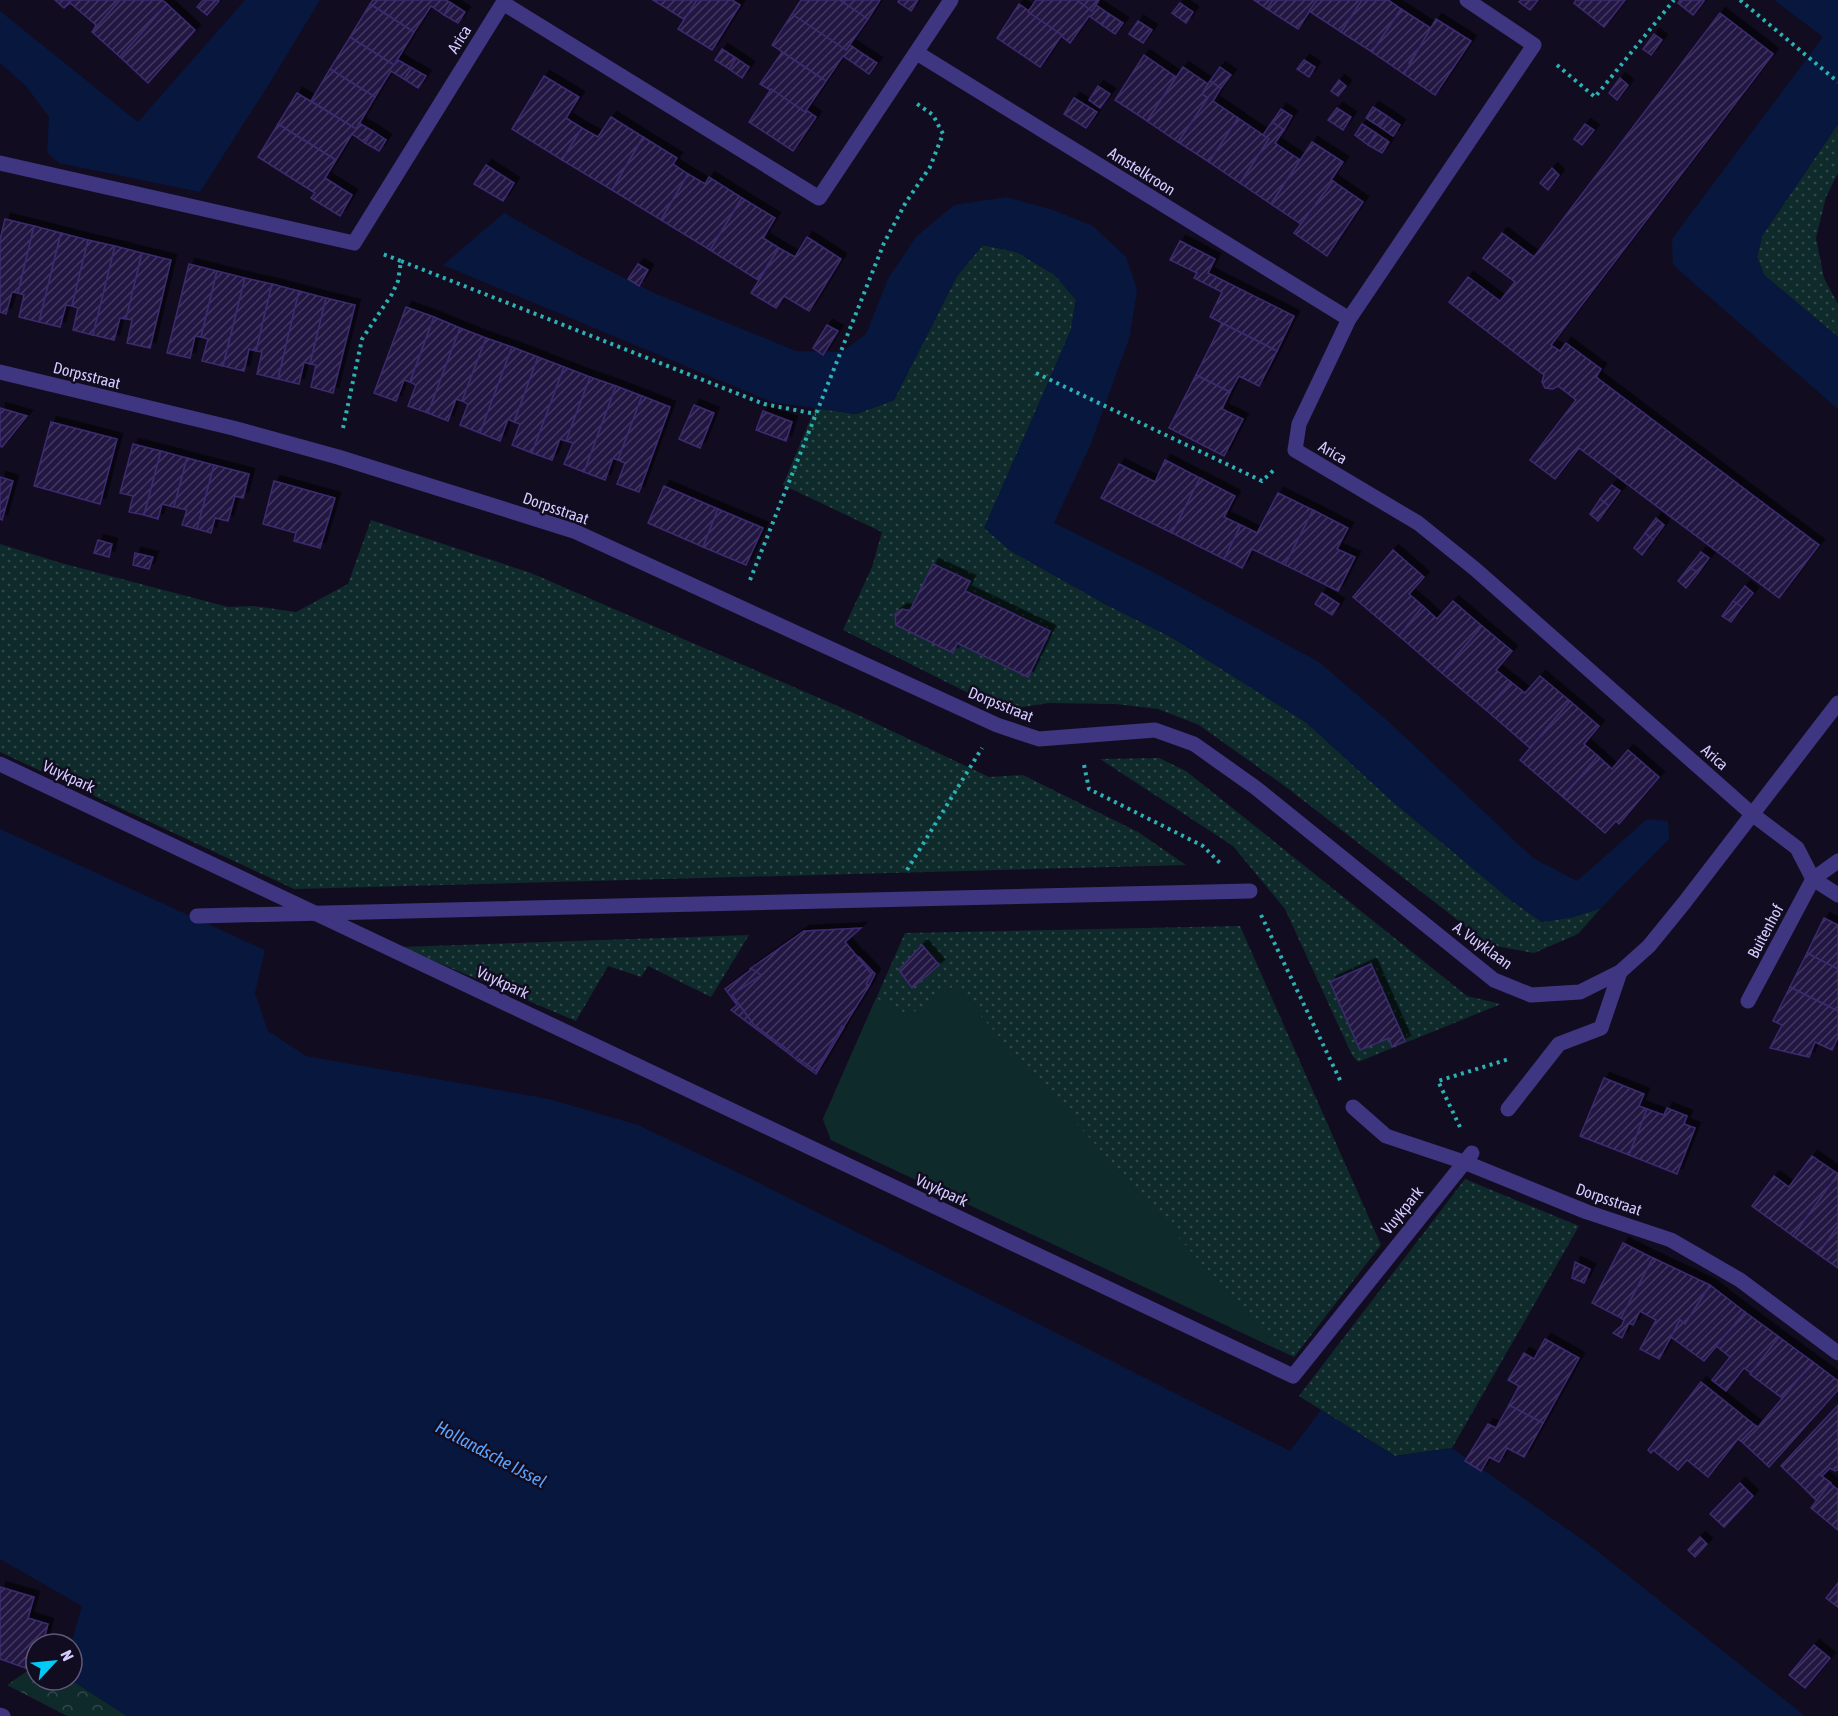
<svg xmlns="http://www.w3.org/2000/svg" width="1838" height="1716" font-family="'Asap Condensed',sans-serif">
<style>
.grass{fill:url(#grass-dots)}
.forest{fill:url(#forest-crowns)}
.park{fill:#0f2a2b}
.water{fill:#08173e}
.building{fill:url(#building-hatch);stroke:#3d2a6f;stroke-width:1.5;filter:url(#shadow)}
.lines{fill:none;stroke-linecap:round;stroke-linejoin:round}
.path{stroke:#2bb2b5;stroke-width:4;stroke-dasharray:3 4.5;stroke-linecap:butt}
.pedestrian{stroke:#3f3681;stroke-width:15}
.minor{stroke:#3f3681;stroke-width:15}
.labels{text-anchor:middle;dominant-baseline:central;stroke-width:5;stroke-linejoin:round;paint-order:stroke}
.street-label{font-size:16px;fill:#d6ccff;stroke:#120c21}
.water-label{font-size:18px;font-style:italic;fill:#5aa5ff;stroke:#120c21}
</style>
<defs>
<pattern id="grass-dots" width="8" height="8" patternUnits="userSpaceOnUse" patternTransform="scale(1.5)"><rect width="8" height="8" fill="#0f2a2b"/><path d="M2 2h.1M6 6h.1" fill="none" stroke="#31484b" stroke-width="1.8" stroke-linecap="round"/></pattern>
<pattern id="forest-crowns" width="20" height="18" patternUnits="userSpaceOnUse" patternTransform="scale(1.5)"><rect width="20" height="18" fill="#0f2a2b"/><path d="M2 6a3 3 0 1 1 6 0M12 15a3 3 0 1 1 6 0" fill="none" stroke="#31484b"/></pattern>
<pattern id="building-hatch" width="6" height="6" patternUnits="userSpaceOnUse" patternTransform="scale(1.5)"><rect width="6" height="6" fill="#241842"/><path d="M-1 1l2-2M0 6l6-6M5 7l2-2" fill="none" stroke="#43385e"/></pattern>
<filter id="shadow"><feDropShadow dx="5.5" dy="-5.5" stdDeviation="0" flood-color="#0009"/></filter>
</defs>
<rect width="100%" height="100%" fill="#120c21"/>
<!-- grass -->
<g class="grass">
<path d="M1838,124V173L1826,197L1816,238L1824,278L1838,304V337L1764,275L1757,257L1762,236Z"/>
<path d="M983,245L1017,252L1055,275L1076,300L1071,330L985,528L1011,551L1107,605L1171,637L1307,723L1391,800L1512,901L1542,922L1573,917L1601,908L1578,934L1534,953L1490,945L1286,787L1199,725L1158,709L1116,704L1049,703L1002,710L843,630L872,567L882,532L783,485L815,408L856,414L894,400L957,276Z"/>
<path d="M371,520L531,573L856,714L989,777L1023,775L1138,832L1186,865L294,889L0,752V544L61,563L228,607L254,606L296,612L348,584Z"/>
<path d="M1159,758L1186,771L1467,996L1501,1004L1358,1062L1352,1055L1285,909L1233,846L1100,759Z"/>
<path d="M1240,926L1381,1245L1294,1357L831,1140L823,1119L905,933Z"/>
<path d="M749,935L711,997L648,966L641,977L608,966L576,1021L401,947Z"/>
<path d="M1465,1179L1579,1226L1452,1448L1395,1456L1299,1396Z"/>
</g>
<!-- forest -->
<path class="forest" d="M36,1665V1680H71L127,1716H67L7,1685Z"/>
<!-- park -->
<path class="park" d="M954,986L1279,1350L831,1140L823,1119L876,998L909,1015Z"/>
<!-- water -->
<g class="water">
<path d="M245,0H320L269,84L200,192L59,163L47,153L49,117L26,86L0,63V11L138,122Z"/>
<path d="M1774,0H1838V124L1762,236L1757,257L1764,275L1838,337V409L1673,265L1672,239L1823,37Z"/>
<path d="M1007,197L1056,211L1093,226L1126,257L1137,290L1130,336L1090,446L1054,523L1153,572L1319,662L1389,722L1533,858L1577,881L1647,819L1668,821L1669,839L1601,908L1573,917L1542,922L1512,901L1391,800L1307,723L1171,637L1107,605L1011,551L984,528L1071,330L1076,300L1055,275L1017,252L983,245L957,276L894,400L856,414L772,402L443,265L504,213L582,257L654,293L796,351L842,352L866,334L889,277L916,237L954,205Z"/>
<path d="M0,829L265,950L255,993L268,1031L306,1056L549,1099L638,1125L747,1177L1290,1451L1321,1410L1395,1456L1452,1448L1587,1543L1805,1716H127L71,1680V1644L82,1606L0,1559Z"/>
</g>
<!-- building -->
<g class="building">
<path d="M55,0H71L64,8Z"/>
<path d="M71,0H120L92,32L96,25L70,3L64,8Z"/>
<path d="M120,0H162L167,4L120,57L92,32Z"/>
<path d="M203,0H218L219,1L207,15L197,7Z"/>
<path d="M373,0H446L451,3L444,15L431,6L414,32L370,4Z"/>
<path d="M653,0H697L685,20Z"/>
<path d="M697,0H732L740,5L712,50L678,29Z"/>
<path d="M801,0H840L868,19L846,50L792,14Z"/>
<path d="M840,0H880L868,19Z"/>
<path d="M899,0H918L911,11L898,2Z"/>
<path d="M1036,0H1077L1092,11L1096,5L1109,14L1102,25L1089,16L1070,43L1061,36L1062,35L1028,12Z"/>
<path d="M1077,0H1099L1092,11Z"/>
<path d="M1254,0H1273L1267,9Z"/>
<path d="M1273,0H1317L1298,29L1267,9Z"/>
<path d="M1317,0H1362L1341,32L1309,11Z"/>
<path d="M1362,0H1388L1401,9L1372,52L1341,32Z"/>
<path d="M1521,0H1538L1530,10L1519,2Z"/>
<path d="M1576,0H1625L1604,27L1574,3Z"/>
<path d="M1680,0H1704V1L1693,15L1678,3Z"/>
<path d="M451,3L465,12L458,23L444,15Z"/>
<path d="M1180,3L1193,12L1186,23L1172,13Z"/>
<path d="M167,4L195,30L148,83L120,57Z"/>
<path d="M370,4L414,32L394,65L350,37Z"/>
<path d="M1019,4L1029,11L1028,12L1062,35L1040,67L997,38Z"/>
<path d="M1401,9L1432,29L1409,63L1411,64L1404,74L1372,52Z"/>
<path d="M1720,13L1773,54L1551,345L1560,351L1566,343L1601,369L1596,377L1819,545L1779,598L1579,448L1555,479L1530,460L1576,400L1558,386L1553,389L1545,388L1542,382L1544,375L1449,302L1468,277L1500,301L1515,282L1483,258L1502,233L1534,257Z"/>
<path d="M792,14L846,50L850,45L863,54L855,64L843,56L826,81L772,45Z"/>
<path d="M1109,14L1123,23L1115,34L1102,25Z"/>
<path d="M1436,19L1471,41L1435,95L1404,74Z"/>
<path d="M1138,21L1152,30L1143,43L1129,34Z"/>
<path d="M1654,34L1662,40L1651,55L1643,49Z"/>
<path d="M350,37L394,65L398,60L412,68L404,79L391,71L375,97L330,69Z"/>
<path d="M722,49L736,58L729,69L715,60Z"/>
<path d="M782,52L826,81L805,112L771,89L770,90L760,84Z"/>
<path d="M863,54L877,63L869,74L855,64Z"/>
<path d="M1144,55L1176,77L1147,121L1115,100Z"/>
<path d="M736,58L749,67L742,78L729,69Z"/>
<path d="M1304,60L1315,67L1309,77L1297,69Z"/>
<path d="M1183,67L1208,84L1202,94L1208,98L1178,142L1147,121Z"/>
<path d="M1220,67L1231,75L1221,88L1210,81Z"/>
<path d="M412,68L426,76L418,88L404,79Z"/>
<path d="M330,69L375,97L356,129L311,101Z"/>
<path d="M544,76L579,97L566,118L582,128L562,160L512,129Z"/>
<path d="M1620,78L1628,85L1617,100L1609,93Z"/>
<path d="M1339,80L1346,86L1338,96L1331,91Z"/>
<path d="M1210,81L1221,88L1213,101L1238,118L1209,162L1178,142L1208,98L1202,94Z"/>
<path d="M1098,86L1110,94L1100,108L1089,100Z"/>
<path d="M771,89L805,112L806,110L816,117L793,151L749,122Z"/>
<path d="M297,93L356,129L359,123L373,131L365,143L352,134L336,160L278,124Z"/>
<path d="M1074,98L1097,112L1086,128L1064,114Z"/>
<path d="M1373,107L1387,116L1380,127L1366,118Z"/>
<path d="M1337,108L1351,117L1343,130L1328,120Z"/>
<path d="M1281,109L1292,116L1284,130L1272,122Z"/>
<path d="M1387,116L1400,125L1393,136L1380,127Z"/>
<path d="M611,117L643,137L612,190L562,160L582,128L598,137Z"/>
<path d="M1238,118L1269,139L1240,183L1209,162Z"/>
<path d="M1272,122L1284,130L1275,143L1300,160L1271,204L1240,183L1269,139L1263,135Z"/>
<path d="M278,124L336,160L325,178L352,195L340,216L311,198L315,193L258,157Z"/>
<path d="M1362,124L1376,133L1368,145L1355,135Z"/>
<path d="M1585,124L1594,130L1582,145L1574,139Z"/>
<path d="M373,131L386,140L379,151L365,143Z"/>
<path d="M1376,133L1389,142L1382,153L1368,145Z"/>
<path d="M643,137L677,158L673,164L688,174L661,220L612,190Z"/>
<path d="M1312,142L1343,162L1331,180L1333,181L1301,224L1271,204Z"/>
<path d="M486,165L514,183L503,201L474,184Z"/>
<path d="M1552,168L1559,175L1548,190L1540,183Z"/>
<path d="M688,174L705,184L709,177L742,198L710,250L661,220Z"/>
<path d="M1333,181L1363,202L1327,256L1294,233Z"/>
<path d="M742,198L775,218L763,238L779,248L758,280L710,250Z"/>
<path d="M5,219L34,226L18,293L12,292L6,314L0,312V240Z"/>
<path d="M34,226L61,233L39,322L19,317L24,295L18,293Z"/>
<path d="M61,233L88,240L72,306L66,305L60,327L39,322Z"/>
<path d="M807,237L841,259L809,311L784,296L776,308L751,293L779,248L795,257Z"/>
<path d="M88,240L115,246L93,335L73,330L78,308L72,306Z"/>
<path d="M1180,241L1215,259L1208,273L1294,316L1277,351L1210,317L1222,292L1194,278L1197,273L1170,260Z"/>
<path d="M115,246L142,253L126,319L120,318L114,340L93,335Z"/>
<path d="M142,253L171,260L150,348L127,343L132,320L126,319Z"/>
<path d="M189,264L217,271L201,337L195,336L190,358L167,353Z"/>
<path d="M638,264L648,270L639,286L628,279Z"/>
<path d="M217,271L245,278L223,366L202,361L208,339L201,337Z"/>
<path d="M245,278L272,284L256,351L249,349L244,371L223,366Z"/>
<path d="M272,284L299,291L278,379L257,374L262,352L256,351Z"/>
<path d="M299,291L326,298L310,364L304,362L299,384L278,379Z"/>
<path d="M326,298L355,305L333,393L311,387L316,365L310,364Z"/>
<path d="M406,307L434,317L410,382L404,380L396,401L374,393Z"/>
<path d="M434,317L460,328L428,413L408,406L416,385L410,382Z"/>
<path d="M1222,323L1277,351L1259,386L1239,376L1230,392L1196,375Z"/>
<path d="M827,325L838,331L823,355L813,348Z"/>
<path d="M460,328L486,338L462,401L456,399L448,421L428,413Z"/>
<path d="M486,338L512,347L480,433L460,425L468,404L462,401Z"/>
<path d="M512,347L538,357L514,422L508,419L500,441L480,433Z"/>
<path d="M538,357L564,367L532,453L512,445L520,424L514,422Z"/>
<path d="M564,367L590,377L566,441L560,439L552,460L532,453Z"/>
<path d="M1196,375L1230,392L1222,409L1243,419L1224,456L1169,428Z"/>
<path d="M590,377L616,386L584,472L564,464L573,443L566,441Z"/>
<path d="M616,386L642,396L618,460L613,458L605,480L584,472Z"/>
<path d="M642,396L670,407L639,492L617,484L625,463L618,460Z"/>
<path d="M694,405L714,413L700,448L679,439Z"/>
<path d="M0,408L27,416L2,447L0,446Z"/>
<path d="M763,411L792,422L786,441L756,430Z"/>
<path d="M51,422L117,439L100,504L34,486Z"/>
<path d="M133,444L161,451L144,515L129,512L133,496L120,493Z"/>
<path d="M161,451L187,458L174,507L162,504L158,519L144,515Z"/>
<path d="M187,458L214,465L197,529L182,525L187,510L174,507Z"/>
<path d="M1165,460L1200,478L1172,533L1101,498L1119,464L1155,482Z"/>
<path d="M214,465L249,474L243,498L235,496L228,521L215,518L211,533L197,529Z"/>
<path d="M0,477L13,481L2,520L0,519Z"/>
<path d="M1200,478L1235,496L1224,517L1241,525L1224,559L1172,533Z"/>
<path d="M274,481L335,498L320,548L294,541L296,533L263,524Z"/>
<path d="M1612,485L1620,491L1609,506L1600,499Z"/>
<path d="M664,486L718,509L703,547L648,523Z"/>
<path d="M1278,493L1313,510L1285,565L1252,549L1242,568L1224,559L1241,525L1257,533Z"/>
<path d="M1600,499L1609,506L1598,521L1590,514Z"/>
<path d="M718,509L763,528L746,565L703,547Z"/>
<path d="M1313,510L1348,528L1337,549L1355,557L1338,591L1285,565Z"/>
<path d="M1656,518L1664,525L1653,540L1645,533Z"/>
<path d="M1645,533L1653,540L1642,555L1634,548Z"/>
<path d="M98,540L112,544L109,557L94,553Z"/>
<path d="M1393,550L1424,577L1409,594L1423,606L1399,636L1353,597Z"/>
<path d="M1701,552L1709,558L1698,573L1689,567Z"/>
<path d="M135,553L153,557L149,569L133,565Z"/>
<path d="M933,564L970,581L965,591L1050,631L1028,677L957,643L953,653L896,625L895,614L902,609L910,611Z"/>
<path d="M1689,567L1698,573L1686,588L1678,581Z"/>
<path d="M1745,586L1753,593L1742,607L1733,601Z"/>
<path d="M1322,593L1339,604L1332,615L1315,604Z"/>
<path d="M1453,601L1482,626L1442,673L1399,636L1423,606L1437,619Z"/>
<path d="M1733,601L1742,607L1731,622L1722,616Z"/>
<path d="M1482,626L1512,651L1496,670L1511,682L1486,710L1442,673Z"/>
<path d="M1540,676L1570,701L1530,748L1486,710L1511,682L1525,693Z"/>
<path d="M1570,701L1599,726L1584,744L1598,756L1563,797L1520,760Z"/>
<path d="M1628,750L1659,777L1619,824L1616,821L1605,833L1563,797L1598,756L1612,769Z"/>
<path d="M1824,918L1838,925V969L1807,953Z"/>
<path d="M861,928L845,942L872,974L867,985L869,986L816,1071L799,1059L798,1061L791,1055L792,1054L754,1025L732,995L761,975L750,969L804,931Z"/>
<path d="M922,945L939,965L912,988L899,970Z"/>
<path d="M1807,953L1838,969V1011L1790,987Z"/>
<path d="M859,957L875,974L869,986L866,984L872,974L858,958Z"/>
<path d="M1371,964L1405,1041L1392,1047L1389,1038L1360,1050L1330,982Z"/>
<path d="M752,969L761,975L732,995L754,1025L792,1053L791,1055L731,1010L737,1005L725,989Z"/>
<path d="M1790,987L1838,1011V1037L1832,1050L1815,1042L1809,1057L1770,1048L1782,1025L1773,1021Z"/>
<path d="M842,1026L844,1027L816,1074L798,1061L799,1059L816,1071Z"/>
<path d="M1604,1078L1644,1094L1639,1106L1647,1109L1629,1155L1580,1136Z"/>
<path d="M1667,1108L1687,1116L1684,1124L1695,1128L1677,1174L1629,1155L1647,1109L1664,1115Z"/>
<path d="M1812,1156L1838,1174L1793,1236L1752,1206L1774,1176L1789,1187Z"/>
<path d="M1838,1174V1226L1818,1254L1793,1236Z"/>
<path d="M1838,1226V1268L1818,1254Z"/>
<path d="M1623,1243L1653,1258L1621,1318L1592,1303Z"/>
<path d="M1653,1258L1710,1285L1685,1324L1680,1320L1659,1359L1640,1349L1656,1320L1640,1311L1633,1325L1629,1323L1622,1338L1613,1333L1622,1325L1624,1320L1621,1318Z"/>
<path d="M1575,1262L1590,1269L1584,1283L1572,1278Z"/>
<path d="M1710,1285L1745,1312L1704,1361L1671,1337L1680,1320L1685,1324Z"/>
<path d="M1745,1312L1779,1337L1751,1373L1744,1368L1726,1391L1712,1380L1730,1357L1716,1346Z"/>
<path d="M1779,1337L1813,1362L1782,1398L1750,1374Z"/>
<path d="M1545,1339L1579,1358L1543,1423L1509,1405L1519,1386L1508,1380L1524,1353L1534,1359Z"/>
<path d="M1813,1362L1838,1381V1390L1769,1467L1741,1441L1756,1426L1758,1427Z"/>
<path d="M1701,1382L1756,1426L1741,1441L1738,1439L1708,1477L1687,1460L1678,1470L1653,1450L1651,1453L1648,1450Z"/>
<path d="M1509,1405L1543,1423L1524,1457L1507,1448L1499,1462L1489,1457L1481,1471L1465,1461L1488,1424L1496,1428Z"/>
<path d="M1838,1405V1470L1835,1471L1830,1468L1822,1476L1819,1474L1805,1489L1781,1466Z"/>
<path d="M1819,1474L1831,1483L1817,1501L1805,1489Z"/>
<path d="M1740,1483L1753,1496L1724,1527L1710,1514Z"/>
<path d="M1830,1483L1838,1490V1530L1811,1508Z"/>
<path d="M1700,1537L1707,1544L1695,1557L1688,1550Z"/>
<path d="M1838,1583V1607L1826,1598Z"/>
<path d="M0,1587L34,1597L28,1618L48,1624L43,1643L47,1644H36V1669L31,1670L0,1659Z"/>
<path d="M1814,1645L1830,1658L1805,1688L1789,1675Z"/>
</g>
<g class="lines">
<!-- path -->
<g class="path">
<path d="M1740,0L1838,82"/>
<path d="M1557,65L1595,97L1674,0"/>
<path d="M401,261L764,404L816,414"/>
<path d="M1036,373L1262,481L1275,469"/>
<path d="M343,428L362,339L392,294L398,281L401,261L380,253"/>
<path d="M750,580L884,243L906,202L930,167L943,134L933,115L916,103"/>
<path d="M1084,765L1089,789L1203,846L1220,863"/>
<path d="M907,870L982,748"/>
<path d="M1261,915L1341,1082"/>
<path d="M1460,1127L1438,1081L1509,1059"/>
</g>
<!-- pedestrian -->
<g class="pedestrian">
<path d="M0,764L1293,1376L1472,1153"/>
<path d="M197,916L1250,891"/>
<path d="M1508,1109L1559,1044L1601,1028L1620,972"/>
</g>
<!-- minor -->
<g class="minor">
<path d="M1467,0L1534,45L1349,319L1299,424L1295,450L1418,523L1475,569L1752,814L1797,848L1813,879L1838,895"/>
<path d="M917,53L1349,319"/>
<path d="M0,163L354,243L503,3L819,198L951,0"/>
<path d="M0,372L233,428L338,457L574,531L997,725L1039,739L1155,730L1194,744L1256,788L1494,980L1531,995L1580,992L1620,972L1649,946L1684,903L1838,703"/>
<path d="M1748,1001L1813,879L1838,861"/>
<path d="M1353,1107L1386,1136L1464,1162L1587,1212L1671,1240L1740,1280L1838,1353"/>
<path d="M0,1715L3,1716"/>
</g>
</g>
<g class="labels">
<!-- street labels -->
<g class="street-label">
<text transform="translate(459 39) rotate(-58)">Arica</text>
<text transform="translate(1142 171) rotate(32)">Amstelkroon</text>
<text transform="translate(87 375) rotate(14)">Dorpsstraat</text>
<text transform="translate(1333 452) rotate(30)">Arica</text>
<text transform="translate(556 508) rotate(19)">Dorpsstraat</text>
<text transform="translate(1001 704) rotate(22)">Dorpsstraat</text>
<text transform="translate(1715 757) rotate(41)">Arica</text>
<text transform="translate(69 776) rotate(25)">Vuykpark</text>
<text transform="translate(1765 931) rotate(-62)">Buitenhof</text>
<text transform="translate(1483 945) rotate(36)">A. Vuyklaan</text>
<text transform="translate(503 982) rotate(25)">Vuykpark</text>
<text transform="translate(942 1190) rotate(25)">Vuykpark</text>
<text transform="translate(1609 1199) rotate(19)">Dorpsstraat</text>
<text transform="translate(1402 1210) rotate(-51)">Vuykpark</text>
</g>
<!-- water labels -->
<g class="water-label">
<text transform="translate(491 1454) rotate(28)">Hollandsche IJssel</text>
</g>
</g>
<!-- north arrow -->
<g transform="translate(54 1662) rotate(64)"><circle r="28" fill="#120c21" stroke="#60597a" stroke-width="1.5"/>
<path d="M0-4.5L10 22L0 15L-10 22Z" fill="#00cbf7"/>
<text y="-9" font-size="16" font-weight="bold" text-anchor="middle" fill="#d6ccff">N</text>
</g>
</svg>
